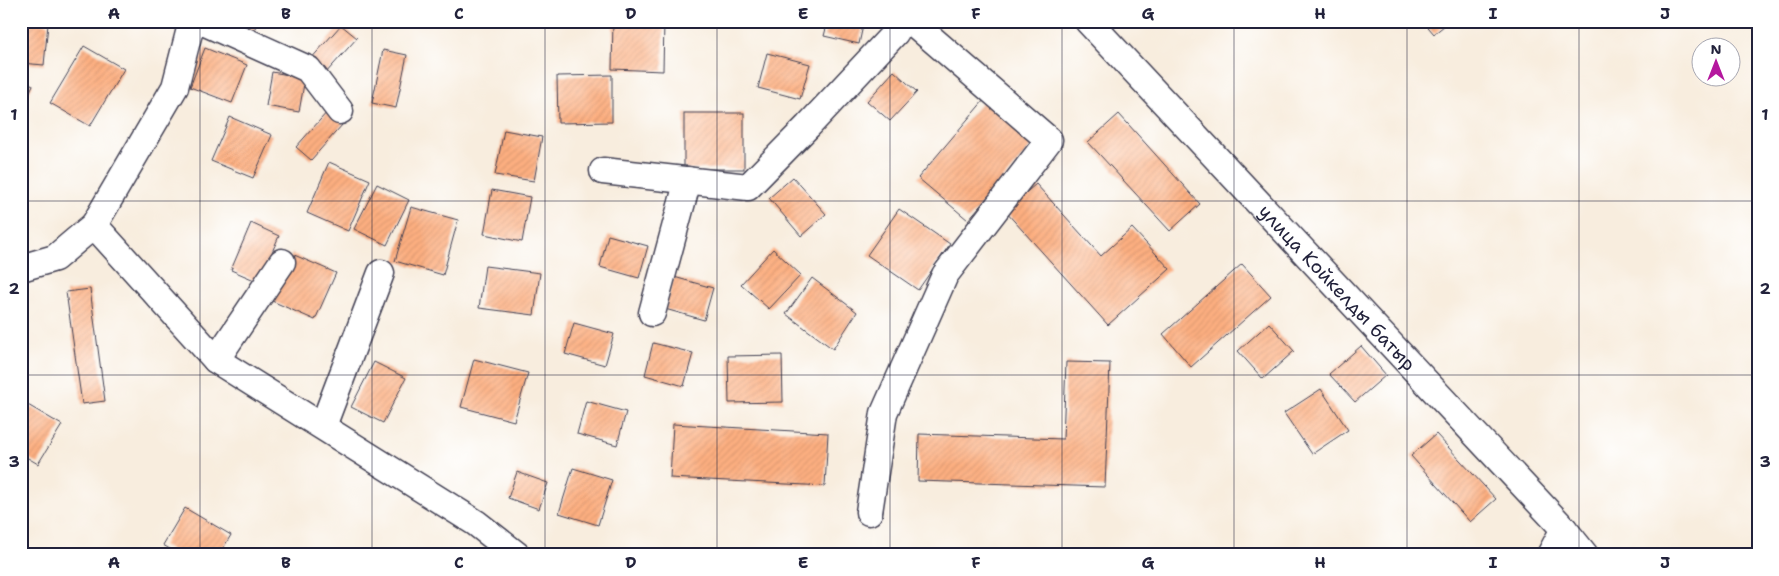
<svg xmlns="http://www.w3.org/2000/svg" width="1779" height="576" font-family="'Shantell Sans',sans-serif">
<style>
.building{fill:url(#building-hatch)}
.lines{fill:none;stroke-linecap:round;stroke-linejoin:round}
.minor-casing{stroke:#424053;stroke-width:29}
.minor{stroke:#fff;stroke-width:26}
.grid{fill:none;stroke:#22223b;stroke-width:1;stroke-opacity:0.55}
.labels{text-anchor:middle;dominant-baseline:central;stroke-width:4;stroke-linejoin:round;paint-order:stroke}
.street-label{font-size:19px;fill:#22223b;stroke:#fff}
.neatline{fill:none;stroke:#22223b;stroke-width:2}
.grid-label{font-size:16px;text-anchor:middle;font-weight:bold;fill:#22223b}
</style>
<defs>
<pattern id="building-hatch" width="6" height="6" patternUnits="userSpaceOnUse" patternTransform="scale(1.25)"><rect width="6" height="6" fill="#fdaf80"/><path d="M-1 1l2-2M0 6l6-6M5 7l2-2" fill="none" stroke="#d99670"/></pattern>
</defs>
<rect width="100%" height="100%" fill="#fff"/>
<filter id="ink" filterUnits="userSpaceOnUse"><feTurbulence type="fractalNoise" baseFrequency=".02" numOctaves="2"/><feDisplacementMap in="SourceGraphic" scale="10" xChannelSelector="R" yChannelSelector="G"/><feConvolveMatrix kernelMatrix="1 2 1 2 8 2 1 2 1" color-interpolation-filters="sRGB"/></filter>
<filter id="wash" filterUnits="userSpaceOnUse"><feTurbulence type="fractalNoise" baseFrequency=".0096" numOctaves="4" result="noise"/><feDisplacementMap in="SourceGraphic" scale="20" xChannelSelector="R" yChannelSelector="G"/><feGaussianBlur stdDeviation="1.12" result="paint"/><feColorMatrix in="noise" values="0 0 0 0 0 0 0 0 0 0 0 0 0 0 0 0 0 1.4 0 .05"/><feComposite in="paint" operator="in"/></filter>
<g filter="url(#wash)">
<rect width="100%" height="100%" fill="#f8edde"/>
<g id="blocks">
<!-- building -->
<g class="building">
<path d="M21,21L48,24L44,65L21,63Z"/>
<path d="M215,21H257L254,32Z"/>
<path d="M613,21H664L663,71L612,69Z"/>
<path d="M828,21H864L859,44L824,36Z"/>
<path d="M1423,21H1450L1434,34Z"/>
<path d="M341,25L357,38L325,74L309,61Z"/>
<path d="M84,46L124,69L90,126L50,103Z"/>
<path d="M205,48L247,65L232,103L190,87Z"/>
<path d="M383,50L407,55L396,108L372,103Z"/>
<path d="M767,53L810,64L800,99L758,88Z"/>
<path d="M894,71L917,92L890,121L867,101Z"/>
<path d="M272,72L305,78L299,112L266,106Z"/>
<path d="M612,75V122L558,123L557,76Z"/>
<path d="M21,79L33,85L21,109Z"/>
<path d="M984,100L1034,143L968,220L918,178Z"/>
<path d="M328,111L343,124L311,160L296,147Z"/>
<rect x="684" y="113" width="60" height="56"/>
<path d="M1119,114L1200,204L1170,231L1088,142Z"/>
<path d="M230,117L272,135L253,178L211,161Z"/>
<path d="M504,130L542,137L534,181L495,175Z"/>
<path d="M329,162L370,180L348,231L307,213Z"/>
<path d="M793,177L826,214L801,236L769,198Z"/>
<path d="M377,184L409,200L387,245L354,229Z"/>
<path d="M1036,184L1101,256L1132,228L1170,269L1108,325L1005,211Z"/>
<path d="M492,190L530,197L522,242L484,234Z"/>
<path d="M411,207L458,220L443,275L395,261Z"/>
<path d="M899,209L950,244L918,290L867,255Z"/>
<path d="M251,223L279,236L259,282L231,270Z"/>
<path d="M608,235L648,246L639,278L600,267Z"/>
<path d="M773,249L801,275L769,309L741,284Z"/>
<path d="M292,254L336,273L315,320L272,301Z"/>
<path d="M1242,264L1271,296L1191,367L1163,334Z"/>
<path d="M485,266L540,273L534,315L479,308Z"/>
<path d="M674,277L713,288L704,320L665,309Z"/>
<path d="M812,278L857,312L833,349L786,314Z"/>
<path d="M90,289L105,401L82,404L66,292Z"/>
<path d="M574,323L614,334L605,365L565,354Z"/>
<path d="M1269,323L1294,351L1263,379L1238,351Z"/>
<path d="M653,343L693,353L684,386L645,375Z"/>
<path d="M1361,346L1386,375L1355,402L1329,374Z"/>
<path d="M782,355L783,402L729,403L728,356Z"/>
<path d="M474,359L528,373L514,421L461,407Z"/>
<path d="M374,362L406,378L383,423L351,407Z"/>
<path d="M1066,362L1110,363L1105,487L918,481L919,434L1063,439Z"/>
<path d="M1321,389L1348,430L1312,454L1284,413Z"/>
<path d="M21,401L62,425L38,464L21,454Z"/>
<path d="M586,401L626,412L617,445L577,434Z"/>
<path d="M673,424L828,433L825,486L670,478Z"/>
<path d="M1436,434L1496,499L1470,522L1411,456Z"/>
<path d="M573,468L612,480L598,525L559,513Z"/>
<path d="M517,472L548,483L539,509L508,498Z"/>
<path d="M185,508L231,535L219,555H180L163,545Z"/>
</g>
</g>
</g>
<g filter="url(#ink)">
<use href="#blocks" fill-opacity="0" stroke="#424053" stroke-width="1"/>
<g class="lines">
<defs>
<g id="minor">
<path d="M192,21L175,87L94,225L216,360L476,523L517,555"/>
<path d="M201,21L308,69L340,111"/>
<path id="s1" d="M1088,21L1564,529L1585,555"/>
<path d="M603,171L748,187L808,126L896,32L898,21"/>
<path d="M21,268L55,258L94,225"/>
<path d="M652,313L688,180"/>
<path d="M216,360L282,262"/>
<path d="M323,426L381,273"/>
<path d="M869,512L884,413L945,275L1049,140L911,21"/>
<path d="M1550,555L1564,529"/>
</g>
</defs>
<!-- minor casing -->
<use href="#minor" class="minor-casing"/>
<!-- minor -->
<use href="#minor" class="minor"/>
</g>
</g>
<!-- grid -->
<path class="grid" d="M200,21V555M372,21V555M545,21V555M717,21V555M890,21V555M1062,21V555M1234,21V555M1407,21V555M1579,21V555M21,201H1758M21,375H1758"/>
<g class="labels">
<!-- street labels -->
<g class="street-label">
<text stroke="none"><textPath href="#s1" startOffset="365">улица Койкелды батыр</textPath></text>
</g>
</g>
<!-- margin -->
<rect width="1779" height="576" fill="none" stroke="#fff" stroke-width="55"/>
<!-- north arrow -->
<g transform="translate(1716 62)"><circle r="24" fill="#ffffff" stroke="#a7a7b1"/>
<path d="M0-4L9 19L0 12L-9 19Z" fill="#b5179e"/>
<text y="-8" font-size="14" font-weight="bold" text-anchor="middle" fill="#22223b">N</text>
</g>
<rect x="28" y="28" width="1724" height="520" class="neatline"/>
<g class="grid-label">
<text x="114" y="19">A</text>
<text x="286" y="19">B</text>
<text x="459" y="19">C</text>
<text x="631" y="19">D</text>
<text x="803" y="19">E</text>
<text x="976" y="19">F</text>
<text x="1148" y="19">G</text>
<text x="1320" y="19">H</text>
<text x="1493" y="19">I</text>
<text x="1665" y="19">J</text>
<text x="14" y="120">1</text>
<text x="1765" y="120">1</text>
<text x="14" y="294">2</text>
<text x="1765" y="294">2</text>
<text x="14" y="467">3</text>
<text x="1765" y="467">3</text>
<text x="114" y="568">A</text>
<text x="286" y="568">B</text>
<text x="459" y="568">C</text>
<text x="631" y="568">D</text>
<text x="803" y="568">E</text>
<text x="976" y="568">F</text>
<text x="1148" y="568">G</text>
<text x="1320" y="568">H</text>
<text x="1493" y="568">I</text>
<text x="1665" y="568">J</text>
</g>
</svg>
